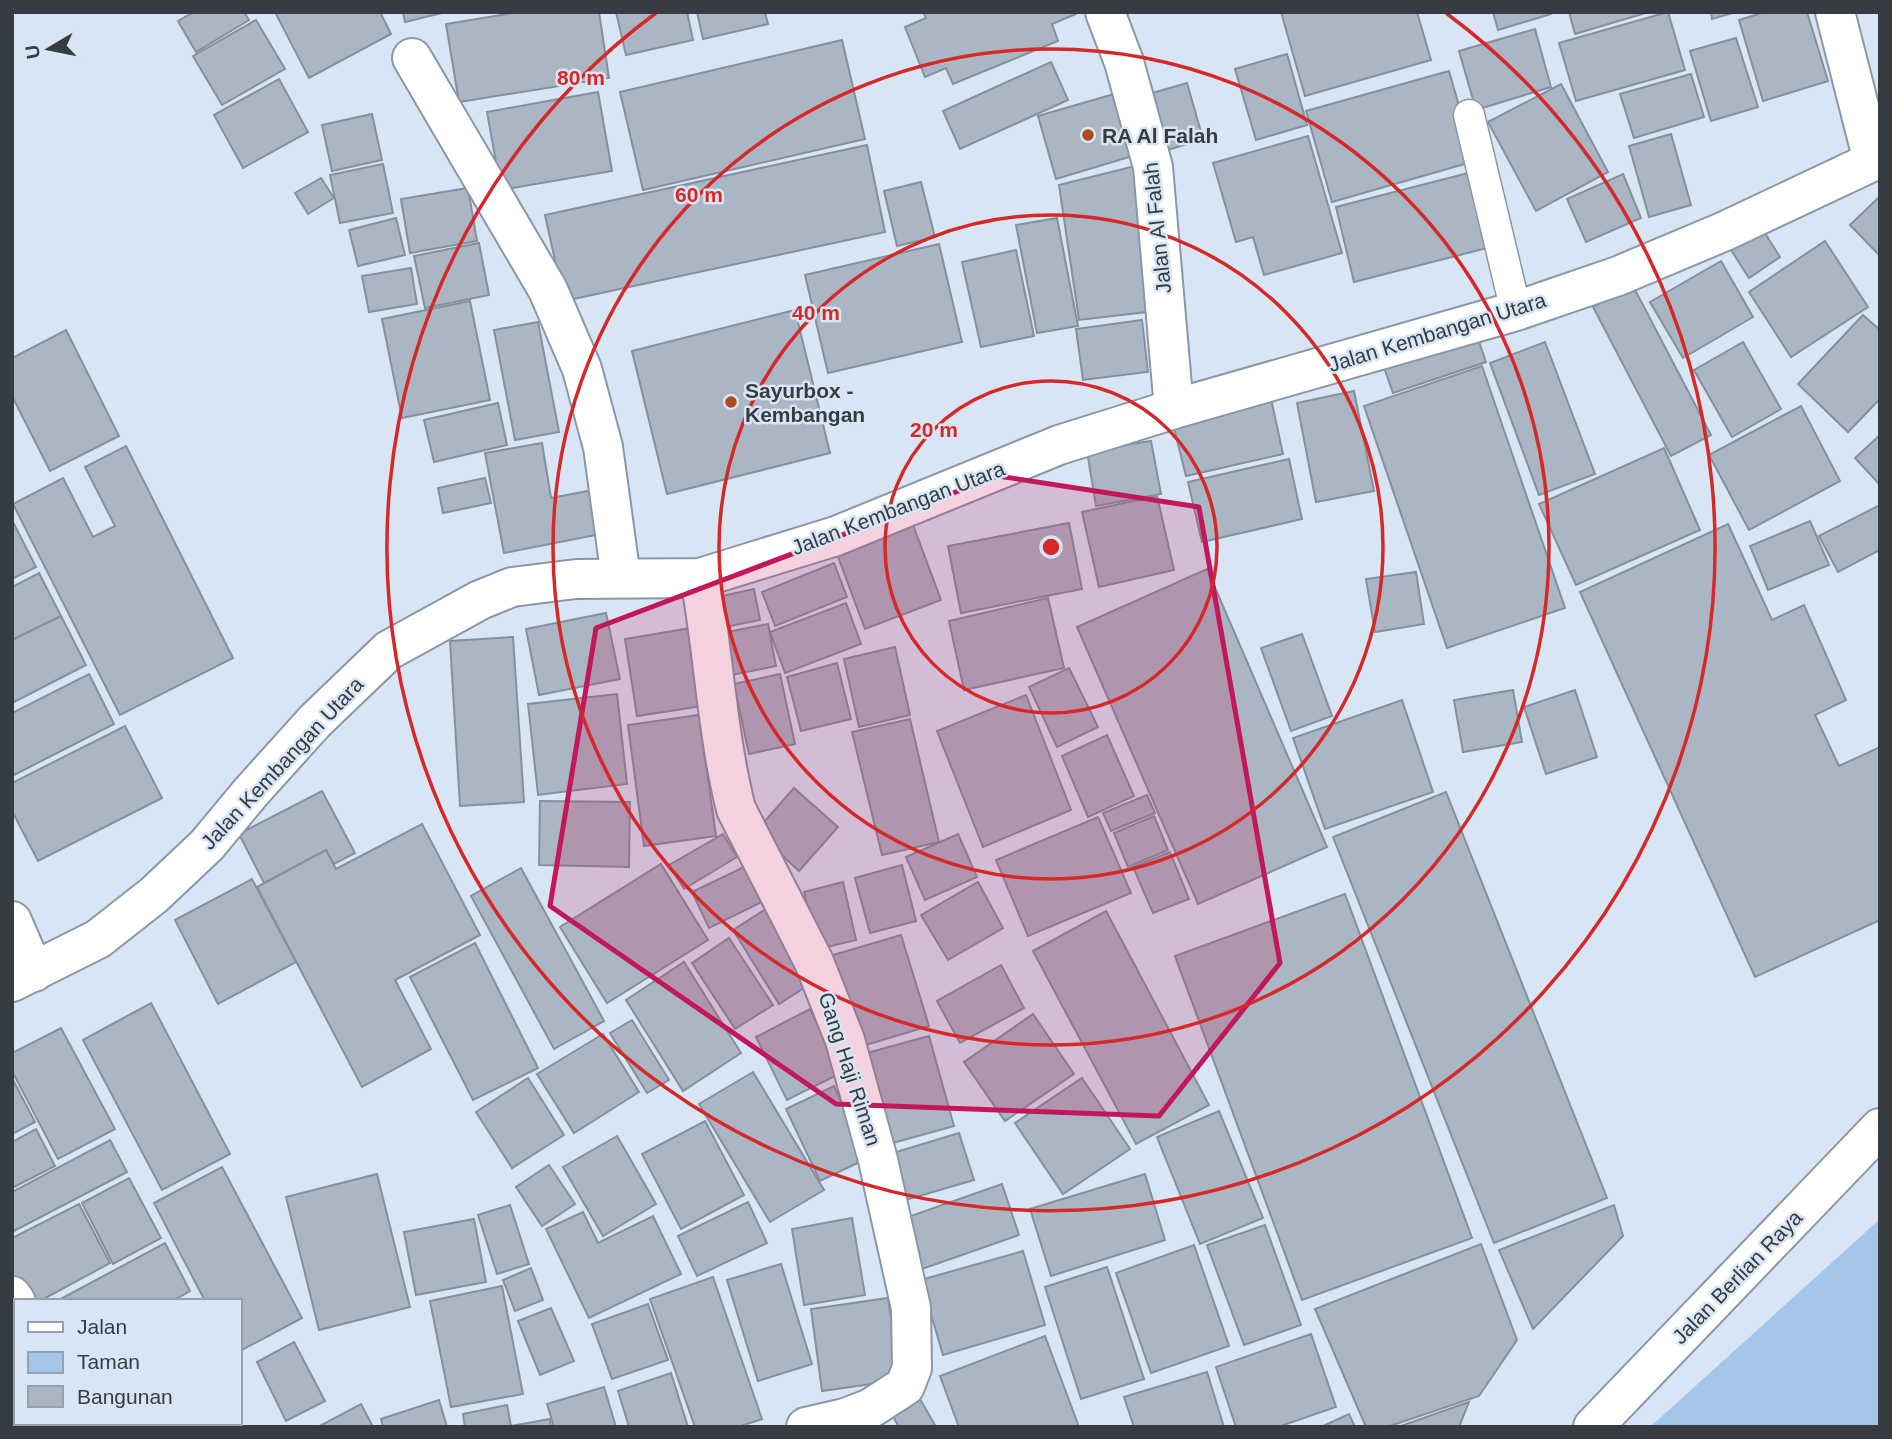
<svg xmlns="http://www.w3.org/2000/svg" width="1892" height="1439" font-family="Helvetica,sans-serif">
<style>
.green{fill:#a5c6eb}
.building{fill:#aab6c4;stroke:#84909e;stroke-width:2}
.lines{fill:none;stroke-linecap:round;stroke-linejoin:round}
.service-casing{stroke:#8b97a5;stroke-width:33}
.minor-casing{stroke:#8b97a5;stroke-width:42}
.tertiary-casing{stroke:#8b97a5;stroke-width:42}
.service{stroke:#fff;stroke-width:30}
.minor{stroke:#fff;stroke-width:38}
.tertiary{stroke:#fff;stroke-width:38}
.marked{fill:#c2185b;fill-opacity:0.2;stroke:#c2185b;stroke-width:5;stroke-linejoin:round}
.ring{fill:none;stroke:#d62828;stroke-width:3.5}
.poi-dot{fill:#b04b1f;stroke:#d8e5f4;stroke-width:2.5}
.labels{text-anchor:middle;dominant-baseline:central;stroke-width:5;stroke-linejoin:round;paint-order:stroke}
.poi-label{font-size:21px;font-weight:bold;fill:#363c41;stroke:#d8e5f4;text-anchor:start}
.street-label{font-size:21px;fill:#363c41;stroke:#d8e5f4}
.centre{fill:#d62828;stroke:#d8e5f4;stroke-width:3.5}
.ring-label{font-size:21px;text-anchor:middle;font-weight:bold;fill:#d62828;stroke:#d8e5f4;stroke-width:5;stroke-linejoin:round;paint-order:stroke}
</style>
<rect width="100%" height="100%" fill="#d8e5f4"/>
<!-- green -->
<path class="green" d="M1880,1219V1427H1650Z"/>
<!-- building -->
<g class="building">
<path d="M194,12H244L249,20L196,52L178,21Z"/>
<path d="M275,12H380L391,34L309,78Z"/>
<path d="M403,12H446L405,22Z"/>
<path d="M519,12H599L609,78L459,102L446,24Z"/>
<path d="M616,12H687L693,40L626,55Z"/>
<path d="M697,12H765L768,24L703,39Z"/>
<path d="M923,12H1075L1076,14L1052,24L1058,41L953,84L946,68L925,77L905,27L926,18Z"/>
<path d="M1281,12H1417L1431,60L1305,96Z"/>
<path d="M1493,12H1551V14L1498,30Z"/>
<path d="M1569,12H1649L1575,34Z"/>
<path d="M1668,12L1685,70L1576,101L1559,43Z"/>
<path d="M1711,12H1736L1712,19Z"/>
<path d="M1765,12H1807L1828,81L1763,101L1739,20Z"/>
<path d="M256,20L285,69L222,105L193,56Z"/>
<path d="M1535,29L1551,87L1476,110L1459,51Z"/>
<path d="M1736,38L1758,107L1711,121L1690,51Z"/>
<path d="M842,40L865,139L643,190L620,92Z"/>
<path d="M1287,54L1307,125L1256,140L1235,69Z"/>
<path d="M1051,62L1068,100L960,149L943,111Z"/>
<path d="M1449,71L1475,161L1332,202L1306,111Z"/>
<path d="M1691,74L1704,117L1634,138L1620,94Z"/>
<path d="M279,79L308,132L243,168L214,115Z"/>
<path d="M1187,83L1203,139L1158,153L1142,96Z"/>
<path d="M1561,84L1608,172L1536,211L1488,122Z"/>
<path d="M598,92L612,171L501,190L487,112Z"/>
<path d="M1121,92L1139,154L1056,179L1038,116Z"/>
<path d="M372,114L382,160L332,171L322,125Z"/>
<path d="M1671,134L1691,205L1649,217L1629,146Z"/>
<path d="M1308,136L1342,253L1264,275L1253,237L1236,242L1213,163Z"/>
<path d="M867,145L885,232L564,301L545,215Z"/>
<path d="M383,164L393,213L340,223L330,175Z"/>
<path d="M1143,164L1147,312L1079,320L1059,185Z"/>
<path d="M1476,171L1495,246L1354,282L1336,207Z"/>
<path d="M1623,174L1641,218L1586,242L1567,199Z"/>
<path d="M321,178L334,198L308,214L295,193Z"/>
<path d="M921,182L935,237L897,246L884,191Z"/>
<path d="M468,188L477,241L410,253L401,199Z"/>
<path d="M1880,196V256L1850,225Z"/>
<path d="M396,218L405,255L358,266L349,230Z"/>
<path d="M1057,218L1078,326L1037,333L1016,225Z"/>
<path d="M1756,219L1780,257L1749,278L1724,239Z"/>
<path d="M1825,241L1868,307L1791,357L1749,292Z"/>
<path d="M479,243L489,295L425,308L414,256Z"/>
<path d="M939,244L962,342L828,373L805,275Z"/>
<path d="M1016,250L1034,336L981,347L962,262Z"/>
<path d="M1721,261L1753,317L1683,358L1650,302Z"/>
<path d="M411,268L417,304L369,312L362,276Z"/>
<path d="M1633,286L1711,435L1671,456L1593,307Z"/>
<path d="M470,301L490,400L402,418L382,319Z"/>
<path d="M795,310L830,453L667,494L632,351Z"/>
<path d="M1863,315L1880,330V399L1848,432L1798,384Z"/>
<path d="M1142,320L1148,372L1083,380L1076,329Z"/>
<path d="M538,322L559,432L515,440L494,330Z"/>
<path d="M1473,324L1486,362L1393,393L1380,356Z"/>
<path d="M66,330L119,436L50,471L12,396V358Z"/>
<path d="M1545,342L1595,474L1539,495L1490,363Z"/>
<path d="M1743,342L1781,409L1732,437L1694,370Z"/>
<path d="M1482,366L1565,608L1447,648L1364,406Z"/>
<path d="M1354,391L1374,491L1316,502L1297,403Z"/>
<path d="M1270,394L1283,454L1186,476L1171,416Z"/>
<path d="M498,403L507,445L434,462L424,420Z"/>
<path d="M1801,406L1840,481L1749,530L1709,455Z"/>
<path d="M1880,435V485L1855,458Z"/>
<path d="M1151,441L1161,494L1096,506L1087,451Z"/>
<path d="M542,443L551,498L598,489L606,533L504,553L485,453Z"/>
<path d="M126,446L233,658L120,715L13,504L63,478L93,537L115,526L85,467Z"/>
<path d="M1664,448L1700,530L1576,585L1539,504Z"/>
<path d="M1289,459L1302,519L1202,542L1188,482Z"/>
<path d="M485,478L491,503L443,513L438,488Z"/>
<path d="M1157,496L1174,570L1099,587L1082,512Z"/>
<path d="M1880,505V550L1838,572L1819,536Z"/>
<path d="M12,520L36,567L12,579Z"/>
<path d="M1810,521L1829,565L1768,590L1750,546Z"/>
<path d="M1069,523L1082,589L961,613L948,546Z"/>
<path d="M1728,524L1772,620L1804,605L1846,700L1815,715L1839,766L1880,747V920L1755,977L1580,592Z"/>
<path d="M913,525L941,600L865,629L837,554Z"/>
<path d="M834,563L847,597L775,626L762,592Z"/>
<path d="M1207,569L1327,847L1198,904L1077,627Z"/>
<path d="M1416,572L1424,624L1375,632L1366,579Z"/>
<path d="M39,573L61,616L12,640V587Z"/>
<path d="M754,589L760,620L720,628L713,598Z"/>
<path d="M1048,598L1064,668L964,690L949,621Z"/>
<path d="M846,603L861,644L785,673L770,632Z"/>
<path d="M606,613L620,679L539,695L526,629Z"/>
<path d="M61,616L86,665L12,703V640Z"/>
<path d="M768,624L776,666L721,677L712,635Z"/>
<path d="M691,628L703,706L637,716L625,639Z"/>
<path d="M1302,634L1332,716L1291,731L1261,648Z"/>
<path d="M513,637L524,802L460,806L450,641Z"/>
<path d="M895,647L910,715L859,727L844,659Z"/>
<path d="M837,663L851,719L801,731L787,677Z"/>
<path d="M1069,668L1098,727L1057,747L1029,687Z"/>
<path d="M89,674L114,724L12,776V713Z"/>
<path d="M780,674L795,744L749,754L734,684Z"/>
<path d="M1513,690L1522,742L1463,752L1454,700Z"/>
<path d="M1575,690L1597,757L1546,774L1524,707Z"/>
<path d="M617,694L627,784L538,795L528,704Z"/>
<path d="M1026,695L1071,810L983,847L937,731Z"/>
<path d="M1402,700L1433,792L1325,829L1293,738Z"/>
<path d="M699,715L716,836L644,846L628,725Z"/>
<path d="M910,719L939,842L882,855L852,732Z"/>
<path d="M125,726L162,798L38,861L12,811V783Z"/>
<path d="M1107,735L1134,796L1088,817L1062,756Z"/>
<path d="M794,788L838,827L799,871L756,831Z"/>
<path d="M322,791L355,853L334,864L326,850L264,883L239,834Z"/>
<path d="M1446,792L1607,1198L1494,1243L1333,837Z"/>
<path d="M1147,795L1155,813L1111,831L1103,813Z"/>
<path d="M540,801L630,802L629,867L539,865Z"/>
<path d="M1154,816L1168,850L1128,867L1114,833Z"/>
<path d="M1098,817L1131,893L1028,936L996,860Z"/>
<path d="M422,824L480,935L395,980L431,1049L362,1087L257,887L326,850L336,869Z"/>
<path d="M723,834L737,857L684,889L669,865Z"/>
<path d="M958,834L977,877L925,900L906,857Z"/>
<path d="M1170,852L1189,899L1153,913L1133,867Z"/>
<path d="M661,864L708,940L607,1003L560,927Z"/>
<path d="M748,865L766,900L709,928L692,892Z"/>
<path d="M902,865L916,921L870,933L855,878Z"/>
<path d="M521,868L604,1021L554,1049L471,896Z"/>
<path d="M252,879L296,962L218,1004L175,920Z"/>
<path d="M843,882L856,940L818,949L804,892Z"/>
<path d="M978,882L1003,928L948,960L921,915Z"/>
<path d="M1345,894L1472,1238L1302,1300L1175,956Z"/>
<path d="M769,907L815,981L779,1004L733,930Z"/>
<path d="M1106,911L1209,1105L1136,1144L1033,951Z"/>
<path d="M901,935L929,1026L859,1047L830,956Z"/>
<path d="M729,938L773,1005L735,1029L692,963Z"/>
<path d="M475,943L538,1068L473,1100L410,977Z"/>
<path d="M684,962L741,1053L683,1091L626,1000Z"/>
<path d="M1001,965L1024,1008L960,1043L937,1001Z"/>
<path d="M151,1003L230,1154L162,1190L83,1040Z"/>
<path d="M810,1009L841,1073L787,1100L756,1037Z"/>
<path d="M1033,1014L1074,1074L1005,1121L964,1062Z"/>
<path d="M632,1020L669,1080L647,1093L610,1033Z"/>
<path d="M61,1028L115,1129L58,1159L12,1071V1053Z"/>
<path d="M603,1034L639,1092L574,1133L537,1074Z"/>
<path d="M929,1036L954,1126L882,1146L856,1056Z"/>
<path d="M753,1072L824,1190L770,1222L699,1104Z"/>
<path d="M12,1078L35,1122L12,1134Z"/>
<path d="M528,1078L564,1135L512,1168L476,1112Z"/>
<path d="M1082,1078L1130,1149L1063,1194L1015,1123Z"/>
<path d="M834,1086L868,1158L820,1181L786,1109Z"/>
<path d="M1219,1111L1263,1218L1200,1244L1157,1137Z"/>
<path d="M705,1121L744,1195L681,1229L642,1154Z"/>
<path d="M36,1129L55,1166L12,1188V1142Z"/>
<path d="M959,1133L974,1180L895,1203L880,1157Z"/>
<path d="M617,1136L656,1204L603,1236L563,1167Z"/>
<path d="M110,1140L127,1172L12,1232V1192Z"/>
<path d="M549,1165L575,1204L542,1226L516,1187Z"/>
<path d="M222,1167L302,1318L240,1351V1301H205L154,1203Z"/>
<path d="M377,1174L410,1307L319,1330L286,1197Z"/>
<path d="M1145,1174L1165,1240L1051,1276L1030,1209Z"/>
<path d="M129,1178L161,1238L113,1264L82,1203Z"/>
<path d="M1002,1184L1019,1235L922,1269L905,1218Z"/>
<path d="M748,1202L767,1243L697,1276L678,1236Z"/>
<path d="M79,1204L110,1263L40,1301H27L12,1274V1238Z"/>
<path d="M510,1205L529,1264L497,1274L478,1215Z"/>
<path d="M1614,1205L1623,1236L1533,1329L1499,1250Z"/>
<path d="M583,1212L598,1243L653,1216L681,1274L589,1318L546,1229Z"/>
<path d="M852,1218L865,1295L804,1305L792,1229Z"/>
<path d="M474,1219L486,1282L416,1295L404,1232Z"/>
<path d="M1265,1225L1301,1325L1244,1345L1207,1245Z"/>
<path d="M165,1243L190,1291L172,1301H57Z"/>
<path d="M1481,1244L1517,1340L1479,1396L1387,1427H1366L1315,1309Z"/>
<path d="M1194,1245L1229,1346L1151,1373L1116,1273Z"/>
<path d="M1023,1251L1045,1325L943,1355L921,1280Z"/>
<path d="M781,1264L812,1364L758,1381L727,1280Z"/>
<path d="M1107,1267L1144,1379L1081,1399L1045,1287Z"/>
<path d="M531,1268L543,1300L515,1311L503,1280Z"/>
<path d="M713,1277L762,1419L738,1427H695L650,1299Z"/>
<path d="M502,1286L523,1394L451,1407L430,1301Z"/>
<path d="M888,1298L900,1380L822,1391L811,1309Z"/>
<path d="M648,1304L668,1360L612,1379L592,1324Z"/>
<path d="M551,1308L574,1361L540,1375L518,1321Z"/>
<path d="M1311,1334L1336,1407L1278,1427H1236L1216,1367Z"/>
<path d="M1045,1336L1079,1427H959L940,1376Z"/>
<path d="M294,1342L325,1401L286,1421L257,1362Z"/>
<path d="M12,1346L16,1352V1385L12,1387Z"/>
<path d="M1207,1372L1224,1427H1134L1124,1397Z"/>
<path d="M671,1373L688,1427H629L618,1391Z"/>
<path d="M604,1387L616,1427H554L547,1404Z"/>
<path d="M913,1387L935,1425L931,1427H899L885,1403Z"/>
<path d="M12,1396L16,1401V1423H31L33,1427H12Z"/>
<path d="M439,1400L447,1427H383L381,1419Z"/>
<path d="M1469,1402L1459,1427H1398Z"/>
<path d="M361,1404L373,1427H318Z"/>
<path d="M507,1405L511,1426L550,1419L551,1427H465L463,1414Z"/>
<path d="M1349,1414L1355,1427H1321Z"/>
<path d="M96,1423H133L127,1427H98Z"/>
<path d="M155,1423H233L229,1427H158Z"/>
</g>
<g class="lines">
<defs>
<path id="service" d="M1469,115L1516,311"/>
<g id="minor">
<path d="M1105,12L1124,62L1153,167L1174,409"/>
<path d="M1835,12L1873,161"/>
<path d="M412,58L548,290L582,369L603,447L621,578"/>
<path d="M700,578C714,655 717,734 736,809L814,962L845,1040L878,1160L911,1308L912,1368L905,1386L871,1408L845,1418L806,1427"/>
<path d="M12,921L34,972"/>
<path d="M12,1296L16,1302"/>
<path d="M82,1423L84,1427"/>
<path d="M1593,1427L1880,1128"/>
</g>
<path id="tertiary" d="M12,982L98,939L154,895L207,845L251,792L315,721L389,650L480,600L512,587L576,579L700,578L836,536L1059,445L1174,409L1516,311L1618,276L1725,231L1880,158"/>
</defs>
<!-- service casing -->
<use href="#service" class="service-casing"/>
<!-- minor casing -->
<use href="#minor" class="minor-casing"/>
<!-- tertiary casing -->
<use href="#tertiary" class="tertiary-casing"/>
<!-- service -->
<use href="#service" class="service"/>
<!-- minor -->
<use href="#minor" class="minor"/>
<!-- tertiary -->
<use href="#tertiary" class="tertiary"/>
</g>
<!-- marked area -->
<path class="marked" d="M998,476L1199,507L1280,963L1159,1116L836,1104L550,906L596,628Z"/>
<!-- distance rings -->
<g class="ring">
<circle cx="1051" cy="547" r="166"/>
<circle cx="1051" cy="547" r="332"/>
<circle cx="1051" cy="547" r="498"/>
<path d="M1446 13A664 664 0 1 1 656 13"/>
</g>
<!-- markers -->
<g class="poi-dot">
<circle cx="1088" cy="135" r="7"/>
<circle cx="731" cy="402" r="7"/>
</g>
<g class="labels">
<!-- poi labels -->
<g class="poi-label">
<text x="1102" y="135">RA Al Falah</text>
<text x="745" y="390">Sayurbox -<tspan x="745" dy="24">Kembangan</tspan></text>
</g>
<!-- street labels -->
<g class="street-label">
<text transform="translate(1157 228) rotate(-96)">Jalan Al Falah</text>
<text transform="translate(1437 332) rotate(-17)">Jalan Kembangan Utara</text>
<text transform="translate(898 508) rotate(-21)">Jalan Kembangan Utara</text>
<text transform="translate(282 763) rotate(-47)">Jalan Kembangan Utara</text>
<text transform="translate(850 1069) rotate(72)">Gang Haji Riman</text>
<text transform="translate(1737 1277) rotate(-46)">Jalan Berlian Raya</text>
</g>
</g>
<circle cx="1051" cy="547" r="10" class="centre"/>
<g class="ring-label">
<text x="581" y="85">80 m</text>
<text x="699" y="202">60 m</text>
<text x="816" y="320">40 m</text>
<text x="934" y="437">20 m</text>
</g>
<!-- border -->
<rect width="1892" height="1439" fill="none" stroke="#363c41" stroke-width="28"/>
<!-- legend -->
<rect x="14" y="1299" width="228" height="126" fill="#d8e5f4" stroke="#97a1ac" stroke-width="2"/>
<rect x="28" y="1322" width="35" height="10" fill="#ffffff" stroke="#97a1ac" stroke-width="2"/>
<text x="77" y="1334" font-size="21" fill="#363c41">Jalan</text>
<rect x="28" y="1352" width="35" height="21" fill="#a5c6eb" stroke="#97a1ac" stroke-width="2"/>
<text x="77" y="1369" font-size="21" fill="#363c41">Taman</text>
<rect x="28" y="1386" width="35" height="21" fill="#aab6c4" stroke="#97a1ac" stroke-width="2"/>
<text x="77" y="1404" font-size="21" fill="#363c41">Bangunan</text>
<!-- north arrow -->
<g transform="translate(49 49) rotate(260)" stroke="#d8e5f4" stroke-width="5" paint-order="stroke">
<path d="M0-5L12 26L0 18L-12 26Z" fill="#363c41"/>
<text y="-10" font-size="19" font-weight="bold" text-anchor="middle" fill="#363c41">U</text>
</g>
</svg>
